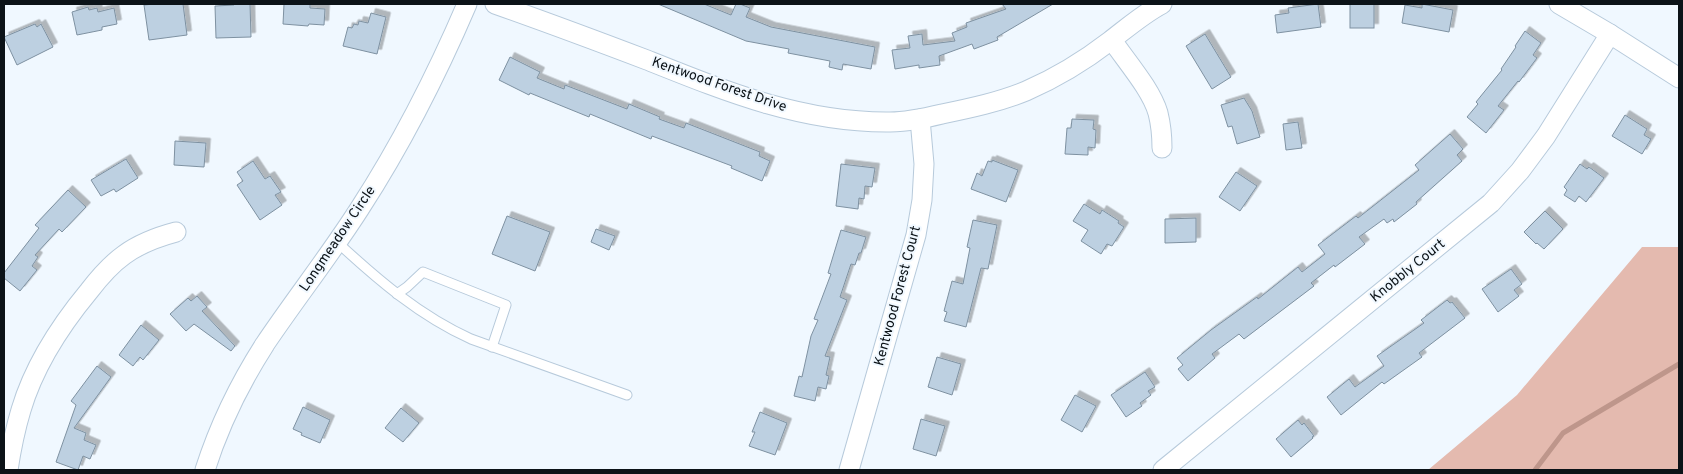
<svg xmlns="http://www.w3.org/2000/svg" width="1683" height="474" font-family="Overpass,sans-serif">
<style>
.forest{fill:#e4baaf}
.lines{fill:none;stroke-linecap:round;stroke-linejoin:round}
.stream{stroke:#be968b;stroke-width:5}
.building{fill:#bdd0e1;stroke:#7e91a1;filter:url(#shadow)}
.lane-casing{stroke:#b7cadb;stroke-width:11}
.street-casing{stroke:#b7cadb;stroke-width:21}
.lane{stroke:#fff;stroke-width:9}
.street{stroke:#fff;stroke-width:19}
.labels{text-anchor:middle;dominant-baseline:central;stroke-width:4;stroke-linejoin:round;paint-order:stroke}
.street-label{font-size:14px;fill:#0c1318;stroke:#f0f8ff}
</style>
<defs>
<filter id="shadow"><feDropShadow dx="4.5" dy="-4.5" stdDeviation="0" flood-color="#0004"/></filter>
</defs>
<rect width="100%" height="100%" fill="#f0f8ff"/>
<!-- forest -->
<path class="forest" d="M1642,247H1679V470H1428L1517,395Z"/>
<g class="lines">
<!-- stream -->
<path class="stream" d="M1535,470L1563,433L1679,364"/>
</g>
<!-- building -->
<g class="building">
<path d="M154,4H183L187,35L149,40L144,5Z"/>
<path d="M234,4H250L251,37L216,38L215,6L234,5Z"/>
<path d="M284,4H310V8L325,9L324,25L309,24L308,26L283,24Z"/>
<path d="M658,4H704L731,15L736,4H740L750,8L746,17L771,27L875,47L871,69L843,64L842,70L829,67L830,61L788,53L789,49L746,41Z"/>
<path d="M1002,4H1053L997,37L998,40L974,49L972,44L939,56L940,65L919,68V65L895,69L892,50L910,48L908,36L922,34L923,45L955,41L952,33L967,27L966,23L1006,9Z"/>
<path d="M1318,4L1321,27L1277,33L1275,15L1289,13L1288,8Z"/>
<rect x="1350" y="4" width="24" height="24"/>
<path d="M1422,4L1453,10L1449,32L1402,23L1405,5L1422,8Z"/>
<path d="M88,7L89,10L97,8L98,12L114,8L117,24L102,27V30L77,35L72,12Z"/>
<path d="M371,13L386,17L377,54L343,46L348,27L352,28L354,24L358,25L359,21L368,23Z"/>
<path d="M35,24L37,27L41,24L53,47L17,65L4,37Z"/>
<path d="M1525,31L1541,43L1533,55L1537,58L1519,82L1518,81L1498,106L1504,110L1486,133L1467,117L1478,104L1476,102L1502,70L1501,69L1516,47L1515,46Z"/>
<path d="M1205,34L1231,77L1212,89L1186,46Z"/>
<path d="M510,57L540,72L537,78L564,89L565,85L627,109L629,104L660,117L659,119L684,128L686,123L760,152L759,156L770,161L762,181L731,168L732,166L652,136L651,139L590,114L589,117L530,93L529,95L499,80Z"/>
<path d="M1244,98L1252,111L1260,137L1237,144L1232,126L1228,127L1221,105Z"/>
<path d="M1625,115L1647,129L1644,135L1651,139L1642,154L1612,136Z"/>
<path d="M1072,119L1094,120L1093,129L1096,130L1095,148L1088,147V155L1065,154L1067,128H1071Z"/>
<path d="M1298,122L1302,148L1286,150L1283,124Z"/>
<path d="M1450,134L1463,149L1457,155L1462,161L1416,202L1417,204L1394,222L1393,219L1387,223L1384,219L1359,237L1365,244L1335,267L1334,265L1311,283L1314,286L1244,339L1239,334L1212,354L1215,358L1188,381L1178,369L1183,365L1177,358L1211,330L1257,297L1258,299L1298,267L1302,272L1325,254L1318,245L1356,216L1358,218L1419,170L1415,165Z"/>
<path d="M175,141L206,143L204,167L174,165Z"/>
<path d="M126,159L138,178L116,192L114,189L101,196L91,180Z"/>
<path d="M992,160L1018,170L1006,202L971,189L977,173L982,176L988,161L992,162Z"/>
<path d="M253,161L265,179L270,176L281,192L275,195L282,205L260,220L237,185L243,181L237,172Z"/>
<path d="M841,164L875,168L872,187L865,186L864,199L859,198L858,209L836,206Z"/>
<path d="M1580,164L1587,169L1589,167L1604,178L1586,202L1579,196L1575,202L1564,195L1567,190L1564,187Z"/>
<path d="M1236,172L1257,186L1240,211L1219,197Z"/>
<path d="M68,190L86,207L62,232L59,229L35,255L38,257L32,266L37,270L20,291L4,278V273L39,228L35,225Z"/>
<path d="M1084,204L1100,214L1102,210L1119,221L1118,223L1124,227L1112,246L1107,244L1101,254L1081,241L1088,230L1073,221Z"/>
<path d="M1545,211L1563,229L1544,249L1537,243L1536,244L1524,232Z"/>
<path d="M507,216L550,232L535,271L492,254Z"/>
<path d="M1196,218V242L1165,243V219Z"/>
<path d="M973,220L997,225L988,269L981,268L966,327L944,321L947,312L944,311L952,281L963,284L970,248L967,247Z"/>
<path d="M596,229L615,236L609,250L591,242Z"/>
<path d="M841,230L866,237L861,253H859L855,265L851,264L840,297L847,300L825,356L830,357L826,375L829,376L826,389L818,387L815,401L794,396L799,376L802,377L811,336L818,320L814,319L831,274L828,273Z"/>
<path d="M1511,269L1522,284L1514,290L1519,296L1498,312L1482,289Z"/>
<path d="M197,296L207,307L202,311L235,346L231,351L194,324L186,331L170,314L188,298L191,301Z"/>
<path d="M1447,300L1450,303L1452,302L1465,318L1419,353L1422,357L1384,384L1382,382L1341,415L1327,397L1349,379L1355,387L1384,366L1377,356L1424,323L1421,320Z"/>
<path d="M141,325L159,340L143,360L140,357L133,366L119,355Z"/>
<path d="M937,357L961,364L952,395L928,387Z"/>
<path d="M97,366L111,377L74,428L86,433L84,440L96,445L90,459L83,456L78,470L56,462L76,405L71,401Z"/>
<path d="M1145,372L1155,387L1148,391L1151,395L1140,403L1142,406L1126,417L1111,395Z"/>
<path d="M1075,395L1096,406L1082,432L1061,420Z"/>
<path d="M303,407L330,420L320,443L301,435L302,433L293,429Z"/>
<path d="M401,408L419,423L403,442L385,428Z"/>
<path d="M760,412L787,423L775,455L749,446L755,432H752Z"/>
<path d="M921,419L945,426L936,456L913,449Z"/>
<path d="M1298,420L1302,425L1304,423L1314,436L1312,437L1313,438L1291,457L1276,439Z"/>
</g>
<g class="lines">
<defs>
<g id="lane">
<path d="M337,242C378,280 420,316 471,339L627,395"/>
<path d="M397,294L407,287L423,272L506,305L492,347"/>
</g>
<g id="street">
<path d="M495,4C546,22 597,41 647,60C727,92 803,123 890,122C908,122 925,118 942,114C971,108 999,102 1026,91C1056,78 1084,61 1110,41C1127,28 1143,14 1162,4"/>
<path d="M1559,4L1610,34L1679,78"/>
<path d="M1112,40C1126,61 1151,89 1158,113C1161,125 1162,136 1162,148"/>
<path d="M8,470C11,450 15,430 21,410C34,366 60,326 89,291C99,278 110,265 124,255C139,244 157,237 176,232"/>
<path d="M205,470C219,426 240,383 265,344C296,298 330,255 360,208C402,143 437,74 467,4"/>
<path d="M849,470L916,235L922,200L924,164L920,119"/>
<path d="M1163,470L1491,203L1520,171L1546,136L1610,34"/>
</g>
</defs>
<!-- lane casing -->
<use href="#lane" class="lane-casing"/>
<!-- street casing -->
<use href="#street" class="street-casing"/>
<!-- lane -->
<use href="#lane" class="lane"/>
<!-- street -->
<use href="#street" class="street"/>
</g>
<g class="labels">
<!-- street labels -->
<g class="street-label">
<text transform="translate(719 85) rotate(19)">Kentwood Forest Drive</text>
<text transform="translate(338 239) rotate(-56)">Longmeadow Circle</text>
<text transform="translate(1408 271) rotate(-39)">Knobbly Court</text>
<text transform="translate(898 296) rotate(-75)">Kentwood Forest Court</text>
</g>
</g>
<!-- border -->
<rect width="1683" height="474" fill="none" stroke="#0c1318" stroke-width="10"/>
</svg>
